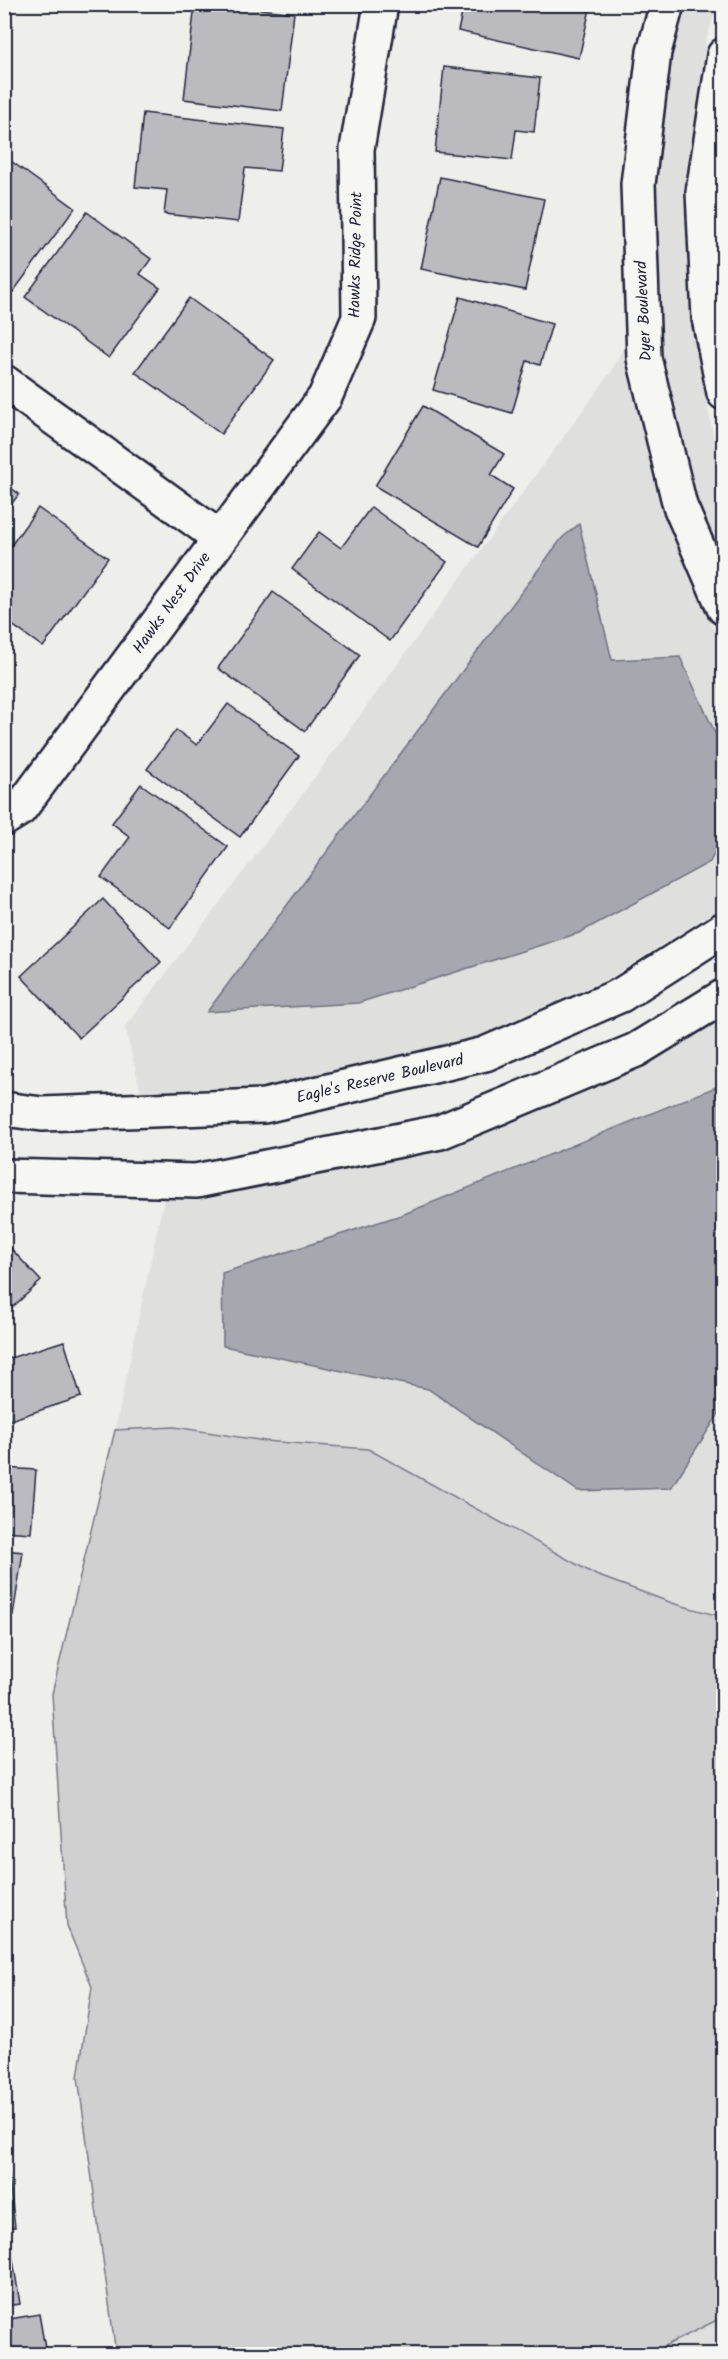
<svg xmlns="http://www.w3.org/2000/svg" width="728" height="2359" font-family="Kalam,sans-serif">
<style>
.built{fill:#dfdfde}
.green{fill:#d0d0d1;stroke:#797986;stroke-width:1.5}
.water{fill:#a7a7af;stroke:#727281;stroke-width:1.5}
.building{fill:#bbbbbf;stroke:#22223b;stroke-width:1.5}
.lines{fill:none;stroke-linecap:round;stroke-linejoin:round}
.minor-casing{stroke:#22223b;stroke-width:38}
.minor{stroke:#f6f6f2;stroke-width:33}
.labels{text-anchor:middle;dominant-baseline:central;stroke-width:4.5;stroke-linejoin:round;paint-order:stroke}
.street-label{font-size:16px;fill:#22223b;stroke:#f6f6f2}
</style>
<rect width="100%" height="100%" fill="#eeeeeb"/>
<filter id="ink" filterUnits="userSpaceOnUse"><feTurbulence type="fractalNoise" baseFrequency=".0167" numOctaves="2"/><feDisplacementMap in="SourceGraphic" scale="12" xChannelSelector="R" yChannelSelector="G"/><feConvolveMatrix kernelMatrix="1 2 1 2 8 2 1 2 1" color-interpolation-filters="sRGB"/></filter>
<g filter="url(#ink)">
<!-- built -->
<g class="built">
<path d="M687,5H717L706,41L684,188L690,316L718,460L723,474V562L698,502L663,358L656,187L672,57Z"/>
<path d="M625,344L626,357L663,511L712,626L723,646V750L680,657L612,660L578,525L562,538L207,1012L710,862L723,836V906L610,978L477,1037L259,1088L141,1092L125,1027L301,796L611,372Z"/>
<path d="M723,1019V1084L404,1214L222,1273L223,1346L428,1389L578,1491L671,1488L723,1407V1617L672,1603L596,1575L368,1449L265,1441L175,1427L115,1430L164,1198H202L449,1149L647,1065Z"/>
<path d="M723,2317V2354H649Z"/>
</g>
<!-- green -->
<path class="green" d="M175,1427L265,1441L368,1449L596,1575L672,1603L723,1617V2317L649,2354H116L78,2077L92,1987L67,1926L52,1694L115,1430Z"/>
<!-- water -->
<g class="water">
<path d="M579,524L612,660L680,657L723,750V836L710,862L579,933L358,1003L207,1012L562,538Z"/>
<path d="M723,1084V1407L671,1488L578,1491L428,1389L223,1346L222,1273L404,1214Z"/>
</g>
<!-- building -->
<g class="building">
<path d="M195,4H220L294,13L282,111L184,99Z"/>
<path d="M464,4H591L579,58L458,31Z"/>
<path d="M444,67L540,78L534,132L516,130L512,160L435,152Z"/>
<path d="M143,113L284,129L279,171L245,168L238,222L164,214L167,190L135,187Z"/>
<path d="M4,156L75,208L13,292L4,286Z"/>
<path d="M440,177L544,199L525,290L421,269Z"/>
<path d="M87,212L151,259L140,274L160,288L109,358L25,297Z"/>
<path d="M460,297L552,324L540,365L527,361L512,413L433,390Z"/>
<path d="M189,298L274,360L221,434L135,372Z"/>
<path d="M423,406L504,454L491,475L513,489L478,547L375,486Z"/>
<path d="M4,483L19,494L4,514Z"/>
<path d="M371,507L447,562L390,641L292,569L319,532L341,548Z"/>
<path d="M38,508L108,558L43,647L4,619V555Z"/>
<path d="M273,592L360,655L305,731L218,668Z"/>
<path d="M228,704L299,756L240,837L147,769L176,730L197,745Z"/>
<path d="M141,784L228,847L170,928L101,877L130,837L112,823Z"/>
<path d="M103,899L161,962L79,1038L21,976Z"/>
<path d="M4,953L12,955L4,995Z"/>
<path d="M4,1241L41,1281L4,1315Z"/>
<path d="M64,1341L81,1397L4,1422V1360Z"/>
<path d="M4,1468L36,1470L31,1533L4,1531Z"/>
<path d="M4,1550L23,1552L13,1615L4,1614Z"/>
<path d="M4,1628L10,1629L4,1664Z"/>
<path d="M4,2007H6L12,2071L4,2072Z"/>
<path d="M7,2162L15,2227L4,2228V2163Z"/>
<path d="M4,2241H10L20,2304L4,2306Z"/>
<path d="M39,2314L46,2354H4V2320Z"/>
</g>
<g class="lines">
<defs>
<g id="minor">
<path d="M667,4L654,52L638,184L644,358L680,506L724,608"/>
<path d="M724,55L703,192L709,318L724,393"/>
<path d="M4,382L220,538"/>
<path d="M4,819L20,809L325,397L359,318L357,149L381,4"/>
<path d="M4,1109L42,1114L264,1106L485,1054L621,995L724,929"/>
<path d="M4,1176L196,1181L440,1132L636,1050L724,996"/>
</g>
</defs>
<!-- minor casing -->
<use href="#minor" class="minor-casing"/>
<!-- minor -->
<use href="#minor" class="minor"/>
</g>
</g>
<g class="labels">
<!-- street labels -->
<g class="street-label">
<text transform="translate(356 255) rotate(-89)">Hawks Ridge Point</text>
<text transform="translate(644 311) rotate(-93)">Dyer Boulevard</text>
<text transform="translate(172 603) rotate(-54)">Hawks Nest Drive</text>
<text transform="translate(380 1079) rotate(-13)">Eagle's Reserve Boulevard</text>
</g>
</g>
<!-- margin -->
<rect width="728" height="2359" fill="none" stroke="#f6f6f2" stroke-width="24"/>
<rect x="12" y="12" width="704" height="2335" fill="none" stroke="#22223b" stroke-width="2" filter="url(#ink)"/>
</svg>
